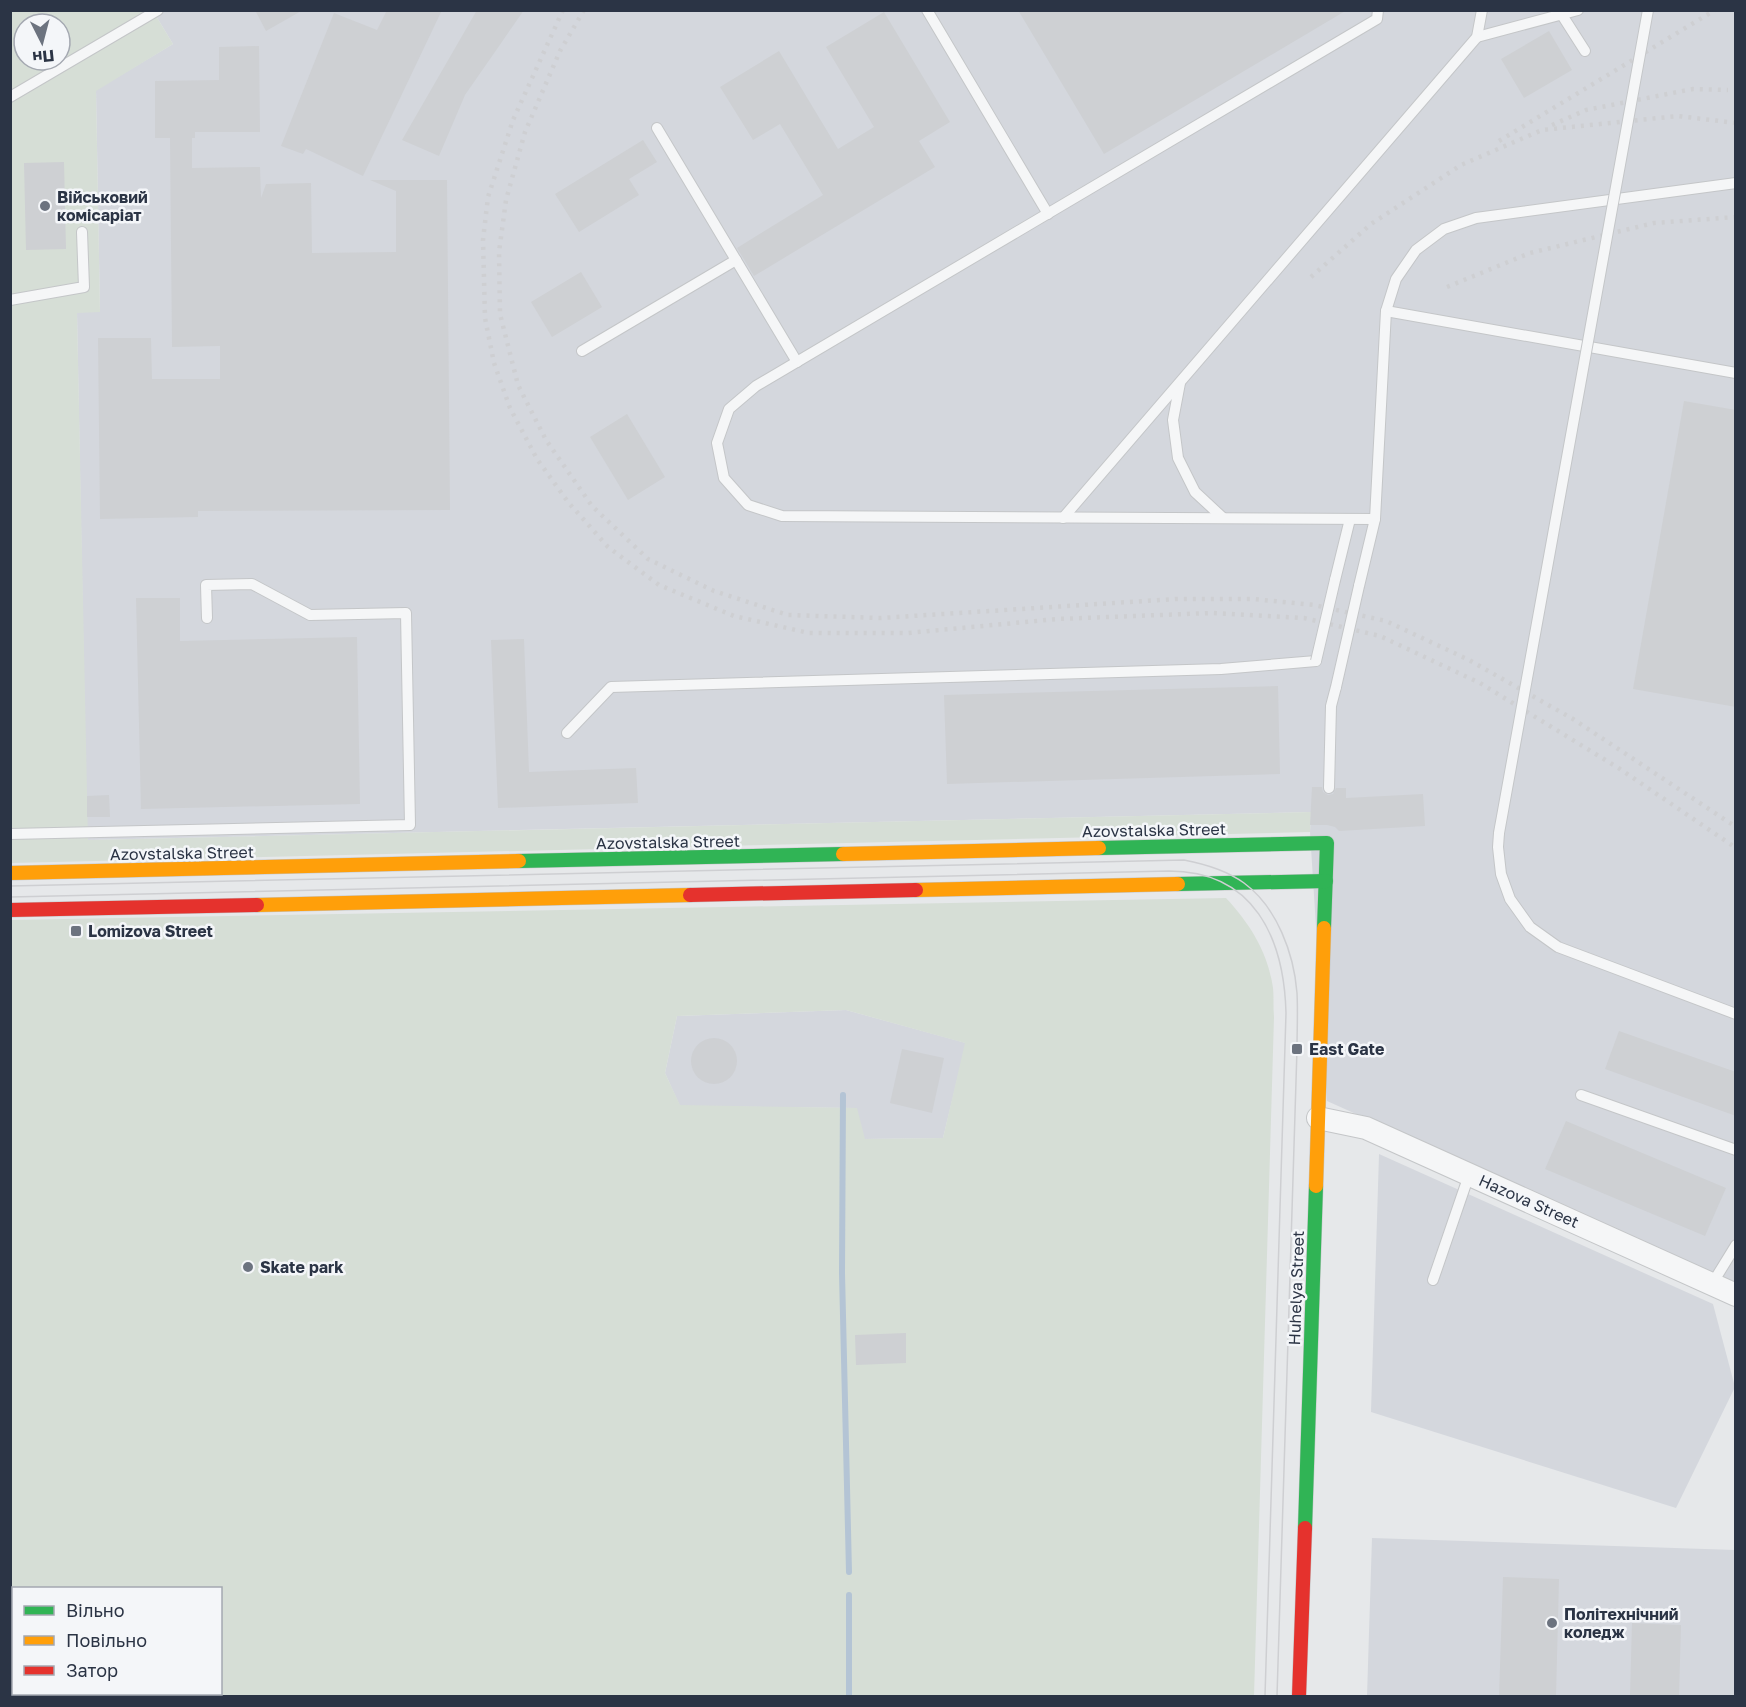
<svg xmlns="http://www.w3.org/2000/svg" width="1746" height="1707" font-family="'Golos Text',sans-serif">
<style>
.built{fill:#d4d7dd}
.green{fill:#d6ded6;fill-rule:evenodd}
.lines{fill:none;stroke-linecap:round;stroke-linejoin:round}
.stream{stroke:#b4c4d5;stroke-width:6}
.building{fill:#ced0d3}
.lane-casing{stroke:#c4c6c8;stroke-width:12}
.street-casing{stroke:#c4c6c8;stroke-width:24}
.fast-casing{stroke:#c4c6c8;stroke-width:15}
.slow-casing{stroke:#c4c6c8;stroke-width:15}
.jam-casing{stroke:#c4c6c8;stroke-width:15}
.lane{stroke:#f5f6f7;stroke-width:10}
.street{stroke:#f5f6f7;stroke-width:22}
.fast{stroke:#30b455;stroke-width:14}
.slow{stroke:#ff9f0a;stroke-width:14}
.jam{stroke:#e5322d;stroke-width:14}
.tram{stroke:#cecfd2;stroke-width:1.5}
.rail{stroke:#cecfd2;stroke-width:4.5;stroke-dasharray:3 6;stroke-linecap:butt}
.lane-bridge-casing{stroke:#c4c6c8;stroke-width:12;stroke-linecap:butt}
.lane-bridge{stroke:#f5f6f7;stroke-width:10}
.poi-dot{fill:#6c737f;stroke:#f4f6f9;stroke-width:2}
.labels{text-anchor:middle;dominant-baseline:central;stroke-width:5;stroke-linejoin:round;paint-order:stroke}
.poi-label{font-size:16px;font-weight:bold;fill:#2b3445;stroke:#f4f6f9;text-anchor:start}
.street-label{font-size:16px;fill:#2b3445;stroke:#f4f6f9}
</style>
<rect width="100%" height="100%" fill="#e6e8ea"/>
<!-- built -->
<g class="built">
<path d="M153,11H1735V1284L1327,1101L1310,832L1311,812L87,840L77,312H100L96,90L173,44Z"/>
<path d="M846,1010L966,1043L943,1138L864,1139L856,1108L680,1106L665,1073L677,1016Z"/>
<path d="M1379,1154L1713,1304L1735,1387L1676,1508L1371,1412Z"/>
<path d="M1372,1538L1735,1550V1696H1367Z"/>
</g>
<!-- green -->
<g class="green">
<path d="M10,11H153L173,44L96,91L100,312L77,313L88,840L1311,812L1310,832L11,863ZM24,24H60V60H24Z"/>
<path d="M1226,898C1250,924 1268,952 1273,988C1274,997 1273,1007 1274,1017L1254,1696H11L10,920ZM846,1010L965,1043L943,1138L865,1139L857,1108L680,1105L665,1073L677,1016ZM14,1588H220V1694H14Z"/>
</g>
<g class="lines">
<!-- stream -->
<g class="stream">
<path d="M843,1095L842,1273L849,1572"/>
<path d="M849,1595V1696"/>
</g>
</g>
<!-- building -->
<g class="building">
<path d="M255,10H303L266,31Z"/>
<path d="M387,10H442L363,176L306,149L303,154L281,146L334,13L377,30Z"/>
<path d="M477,10H524L465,95L439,156L402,140Z"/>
<path d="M1018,10H1347L1104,154Z"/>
<path d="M884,12L950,122L919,141L935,167L754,276L737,248L823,195L780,124L753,140L720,87L779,51L838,149L874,127L826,47Z"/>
<path d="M1549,31L1572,70L1524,98L1501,59Z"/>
<path d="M259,46L260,132H195V138H192V168L260,167L261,198L266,184L311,183L312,253L396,252V191L370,180H447L450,510L198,511V517L100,519L98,338H151L152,379H220V346L172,347L170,138H155V81L219,80V47Z"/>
<path d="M643,140L657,162L629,179L639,195L579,232L555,194Z"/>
<path d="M64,162L66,249L26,250L24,163Z"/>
<path d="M581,272L602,307L552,337L531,302Z"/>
<path d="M1684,401L1736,410V707L1633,689Z"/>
<path d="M627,414L665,477L628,500L590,437Z"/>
<path d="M136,598H180V641L357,637L360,804L141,809Z"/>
<path d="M524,639L529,772L636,768L638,803L498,808L491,640Z"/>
<path d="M1278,686L1280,774L947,784L944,695Z"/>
<path d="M1312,787H1322L1323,792L1328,795L1333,794L1336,788H1346V798L1423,794L1425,826L1339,831L1335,827L1327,825H1310Z"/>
<path d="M109,795L110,817H87V796Z"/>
<path d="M1619,1031L1736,1072V1116L1605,1069Z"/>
<circle cx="714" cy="1061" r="23"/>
<path d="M902,1049L944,1058L932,1113L890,1103Z"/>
<path d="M1566,1121L1726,1188L1705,1236L1545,1169Z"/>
<path d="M906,1333V1363L856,1365L855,1335Z"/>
<path d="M1503,1577L1559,1579L1556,1696H1499Z"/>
<path d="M1632,1623L1681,1625L1679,1696H1630Z"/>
</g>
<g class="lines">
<defs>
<g id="lane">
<path d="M927,10L1048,214"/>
<path d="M1562,15L1585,51"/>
<path d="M1477,37L1578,10"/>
<path d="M10,97L158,10"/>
<path d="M657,128L797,362"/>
<path d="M10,300L84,287L82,232"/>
<path d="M1386,311L1736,373"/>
<path d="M582,351L736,260"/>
<path d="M1180,383L1173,420L1178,458L1195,492L1223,518"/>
<path d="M1063,518L1477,37L1482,10"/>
<path d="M1375,519L782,516L748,505L724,478L717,443L729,409L756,386L1377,19L1378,10"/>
<path d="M1335,580L1350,519"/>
<path d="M1359,586L1375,519L1386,311L1396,279L1416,250L1444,229L1476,218L1736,183"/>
<path d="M567,733L611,687L1221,669L1316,661"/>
<path d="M1329,788L1331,706L1336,687"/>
<path d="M1499,833L1498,847L1501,874L1510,899L1530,927L1558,947L1736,1014"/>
<path d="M10,834L410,825L406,613L310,615L252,584L206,585L207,618"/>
<path d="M1581,1095L1736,1150"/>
<path d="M1433,1280L1469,1175"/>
<path d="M1712,1284L1736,1245"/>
</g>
<path id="street" d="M1318,1118L1366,1128L1736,1295"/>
<g id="fast">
<path d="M1099,848L1327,843L1324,928"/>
<path d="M519,861L843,854"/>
<path d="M1178,884L1326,881"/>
<path d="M1305,1528L1316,1186"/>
</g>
<g id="slow">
<path d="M843,854L1099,848"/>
<path d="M10,873L519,861"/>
<path d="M916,890L1178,884"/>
<path d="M257,905L690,895"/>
<path d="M1316,1186L1324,928"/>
</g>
<g id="jam">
<path d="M690,895L916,890"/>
<path d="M10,910L257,905"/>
<path d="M1299,1696L1305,1528"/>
</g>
</defs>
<!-- lane casing -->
<use href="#lane" class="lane-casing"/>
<!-- street casing -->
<use href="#street" class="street-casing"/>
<!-- fast casing -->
<use href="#fast" class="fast-casing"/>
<!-- slow casing -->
<use href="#slow" class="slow-casing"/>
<!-- jam casing -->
<use href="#jam" class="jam-casing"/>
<!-- lane -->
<use href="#lane" class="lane"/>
<!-- street -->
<use href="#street" class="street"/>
<!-- fast -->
<use href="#fast" class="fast"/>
<!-- slow -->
<use href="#slow" class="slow"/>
<!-- jam -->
<use href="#jam" class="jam"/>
<!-- tram -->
<g class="tram">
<path d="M10,886L1184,860C1205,864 1226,870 1244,883C1277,907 1294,954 1297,993C1298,1012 1297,1030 1297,1049L1277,1696"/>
<path d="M10,897L1169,871C1254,871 1284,938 1286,1013L1265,1696"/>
</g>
<!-- rail -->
<g class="rail">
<path d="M563,10L513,120L488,197L483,240L485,318L494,363L510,408L537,459L568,502L608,547L659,585L734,616L809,633H908L1057,619L1212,613L1304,618L1380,636L1480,683L1620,769L1736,848"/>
<path d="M584,10L560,51L525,132L506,200L499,252L500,314L518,385L546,440L592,506L648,559L714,591L788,615L881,618L1176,599H1253L1314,605L1386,621L1469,660L1573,719L1736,827"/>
<path d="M1552,125L1586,110L1693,89L1728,90"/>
<path d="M1499,141L1715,10"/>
<path d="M1311,277L1371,224L1461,165L1542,130L1678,116L1736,123"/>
<path d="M1447,287L1530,253L1654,223L1736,217"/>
</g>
<defs>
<g id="lane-bridge">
<path d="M1316,661L1335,580"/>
<path d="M1336,687L1359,586"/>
<path d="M1499,833L1648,10"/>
</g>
</defs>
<!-- lane-bridge casing -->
<use href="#lane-bridge" class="lane-bridge-casing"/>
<!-- lane-bridge -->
<use href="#lane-bridge" class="lane-bridge"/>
</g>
<!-- markers -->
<g class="poi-dot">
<circle cx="45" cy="206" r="6"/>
<rect x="70" y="925" width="12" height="12" rx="3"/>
<rect x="1291" y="1043" width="12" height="12" rx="3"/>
<circle cx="248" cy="1267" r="6"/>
<circle cx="1552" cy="1623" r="6"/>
</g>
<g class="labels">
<!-- poi labels -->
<g class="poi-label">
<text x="57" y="197">Військовий<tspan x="57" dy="18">комісаріат</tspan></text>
<text x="88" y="931">Lomizova Street</text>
<text x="1309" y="1049">East Gate</text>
<text x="260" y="1267">Skate park</text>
<text x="1564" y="1614">Політехнічний<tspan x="1564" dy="18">коледж</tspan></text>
</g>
<!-- street labels -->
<g class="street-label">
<text transform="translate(1154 830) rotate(-1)">Azovstalska Street</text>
<text transform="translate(668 842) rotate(-1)">Azovstalska Street</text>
<text transform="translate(182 853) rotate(-1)">Azovstalska Street</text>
<text transform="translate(1529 1201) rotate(24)">Hazova Street</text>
<text transform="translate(1296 1288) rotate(-88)">Huhelya Street</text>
</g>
</g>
<!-- border -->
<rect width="1746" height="1707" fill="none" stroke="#2b3445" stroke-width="24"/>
<!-- legend -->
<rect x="12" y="1587" width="210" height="108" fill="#f4f6f9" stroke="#a4a8b1" stroke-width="1.5"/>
<rect x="24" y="1606" width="30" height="9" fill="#30b455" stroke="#a4a8b1" stroke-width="1.5"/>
<text x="66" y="1617" font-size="18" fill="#2b3445">Вільно</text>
<rect x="24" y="1636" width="30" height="9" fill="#ff9f0a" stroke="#a4a8b1" stroke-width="1.5"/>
<text x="66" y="1647" font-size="18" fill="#2b3445">Повільно</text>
<rect x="24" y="1666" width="30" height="9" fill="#e5322d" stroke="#a4a8b1" stroke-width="1.5"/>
<text x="66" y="1677" font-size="18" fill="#2b3445">Затор</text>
<!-- north arrow -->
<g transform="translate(42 42) rotate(174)"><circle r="28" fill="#f4f6f9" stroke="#a4a8b1" stroke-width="1.5"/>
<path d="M0-4.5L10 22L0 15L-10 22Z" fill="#6c737f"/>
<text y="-9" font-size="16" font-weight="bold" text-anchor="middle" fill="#2b3445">Пн</text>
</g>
</svg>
